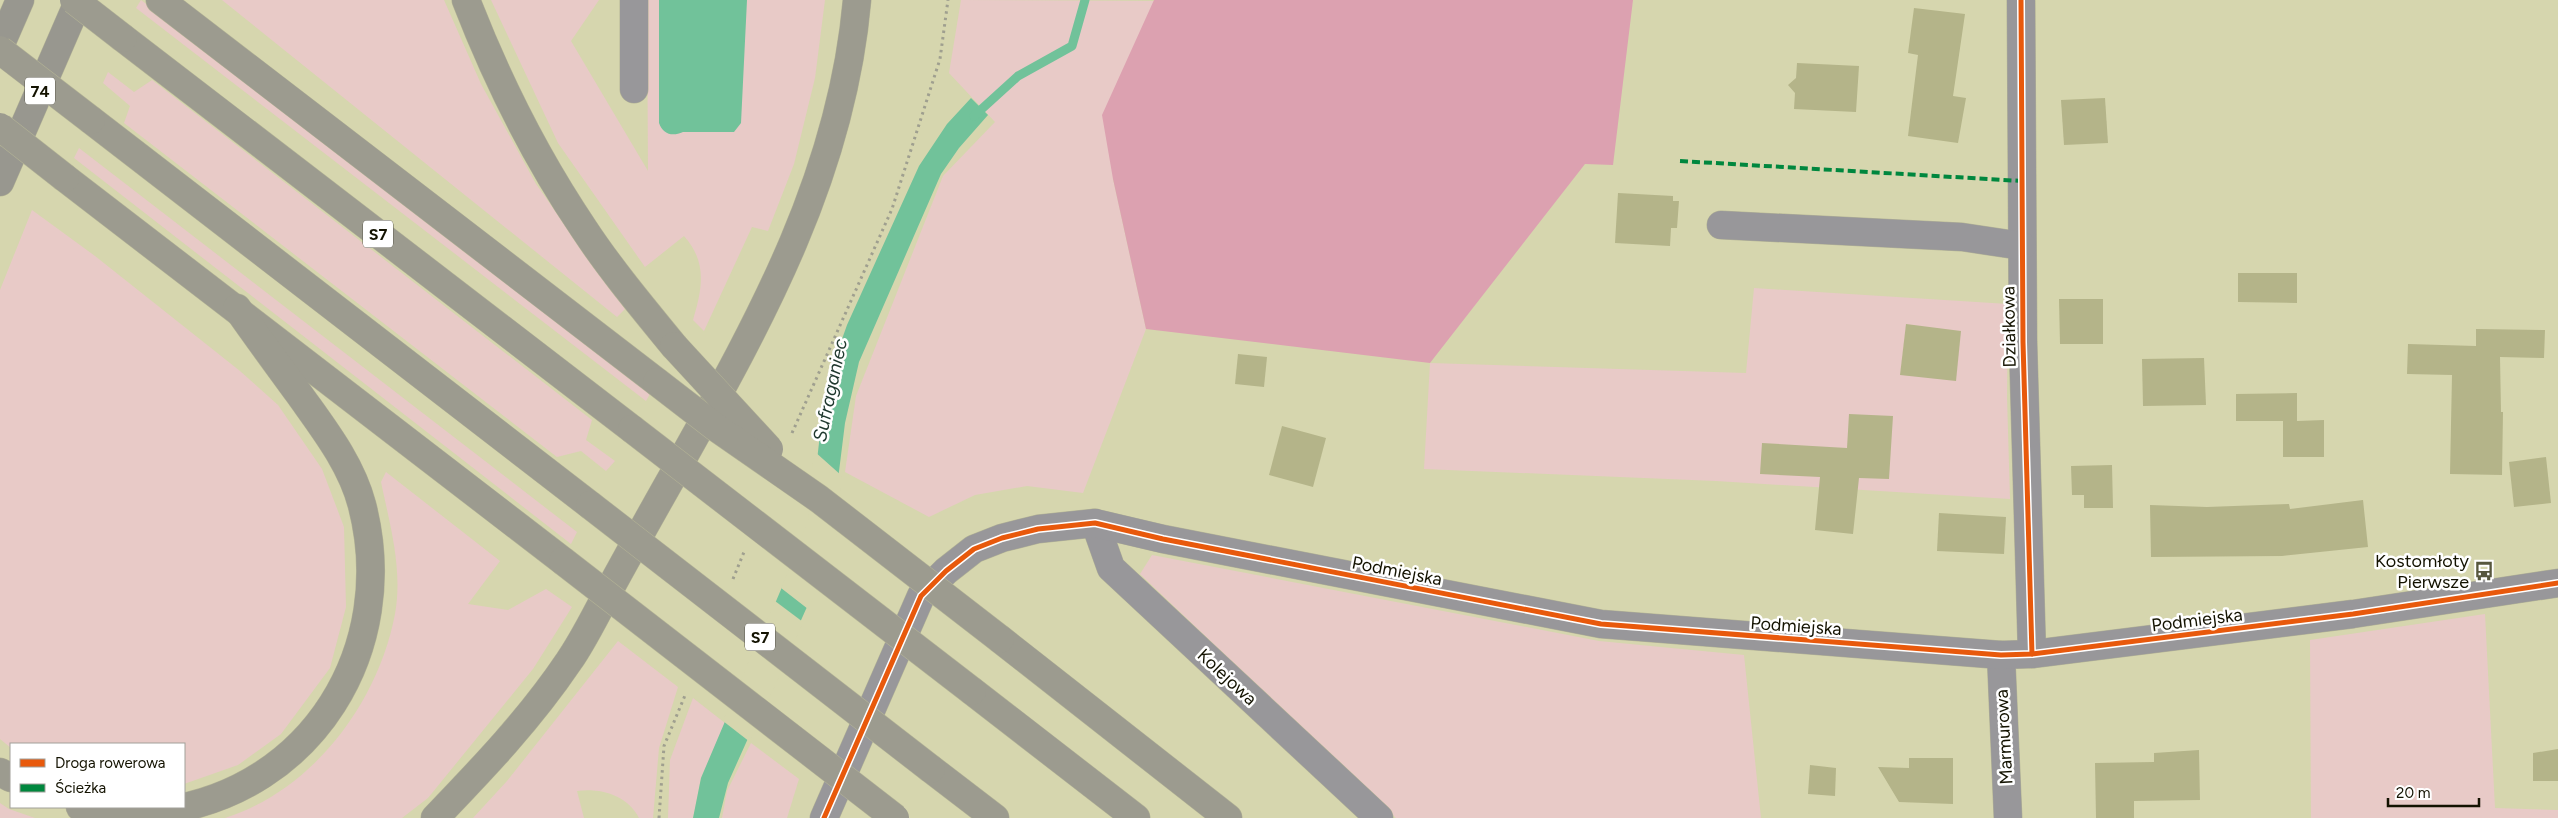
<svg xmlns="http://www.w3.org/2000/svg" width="2558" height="818" font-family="Figtree,sans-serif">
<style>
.green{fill:#e8cac7}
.forest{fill:#dca1b0}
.water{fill:#71c29a}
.pier{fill:#d6d6ae}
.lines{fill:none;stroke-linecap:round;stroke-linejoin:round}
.stream{stroke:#71c29a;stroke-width:9}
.building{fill:#b4b489}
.minor-casing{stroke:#b3b396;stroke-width:29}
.major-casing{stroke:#b3b396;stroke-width:29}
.highway-casing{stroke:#b3b396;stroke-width:29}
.path{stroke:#9f9f8f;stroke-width:3;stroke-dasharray:2.5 4;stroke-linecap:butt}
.minor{stroke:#98979a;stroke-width:28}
.major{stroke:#98978f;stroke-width:28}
.highway{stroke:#9c9b8f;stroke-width:28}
.highway-bridge-casing{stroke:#b3b396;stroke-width:29;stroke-linecap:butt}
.highway-bridge{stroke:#9c9b8f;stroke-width:28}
.quiet{stroke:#00873e;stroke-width:4;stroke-dasharray:8 4;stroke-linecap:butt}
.cycleway-casing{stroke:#fff;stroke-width:8}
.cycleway{stroke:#e8590c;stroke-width:5}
.labels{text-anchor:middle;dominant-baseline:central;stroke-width:5;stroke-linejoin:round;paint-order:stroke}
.shield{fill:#fff;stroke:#5a594c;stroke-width:1}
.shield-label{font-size:16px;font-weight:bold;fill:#131200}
.street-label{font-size:18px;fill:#131200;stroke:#fff}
.poi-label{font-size:18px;fill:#131200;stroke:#fff;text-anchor:end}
.water-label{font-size:19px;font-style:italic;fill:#1f382e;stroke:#fff}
</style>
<rect width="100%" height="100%" fill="#d6d6ae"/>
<!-- green -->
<g class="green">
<path d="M141,0L652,390L646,401L136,8Z"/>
<path d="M222,0H444L481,84L536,184L625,309L617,317Z"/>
<path d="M491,0H599L571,41L648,171L647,0H825L815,78L794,164L768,231L752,227L704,331L693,320C702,289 708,263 684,236L645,267L558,143Z"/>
<path d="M961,0L1155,1L1113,179L1146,329L1083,493L1027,486L975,495L929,517L845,472L856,396L943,176L995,122L949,73Z"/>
<path d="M108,72L134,92L152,80L592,420L586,440L615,461L606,471L581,451L557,457L124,123L130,106L103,83Z"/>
<path d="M79,148L577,532L571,544L74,158Z"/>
<path d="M32,210L95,256L240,371L278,405L322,469L344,527L346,607L330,668L281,734L238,765L184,784V744H11V748L0,739V290Z"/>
<path d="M1754,288L2008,304L2007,397L2010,499L1716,481L1424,469L1430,363L1746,373Z"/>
<path d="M386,472L500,561L468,604L508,610L546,589L572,607L533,669L428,798L402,818H225C313,790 378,703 395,614C403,570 390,525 381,482Z"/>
<path d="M1152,555L1599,641L1744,655L1761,818H1396L1140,574Z"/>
<path d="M2485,614L2495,808L2558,810V818H2311L2310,640Z"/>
<path d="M618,641L678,687L659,748L653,818H639C627,795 601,788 577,791L584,818H473L507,781Z"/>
<path d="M693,698L725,723L701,778L693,818H668L670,760Z"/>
<path d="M751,743L799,779L787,818H722L727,791Z"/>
<path d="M0,803L9,809L35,818H0Z"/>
</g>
<!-- forest -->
<path class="forest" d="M1154,0H1633L1613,165L1585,164L1430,363L1146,329L1113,179L1102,115Z"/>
<!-- water -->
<g class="water">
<path d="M659,0H747L741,123L734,132H683C672,137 663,134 659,123Z"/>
<path d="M971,98L988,115L959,148L941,174L859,362L845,423L828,560L728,783L719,818H693L701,778L810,521L822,417L836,356L847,325L919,166L947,124Z"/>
</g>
<!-- pier -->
<g class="pier">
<path d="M814,451L842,476L836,538L830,561L808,609L781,588L808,521Z"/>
<path d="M775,601L803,622L750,742L723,721Z"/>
</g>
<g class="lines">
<!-- stream -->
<path class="stream" d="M974,116L1018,76L1072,46L1085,0"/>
</g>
<!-- building -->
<g class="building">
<path d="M1914,8L1965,14L1953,96L1966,98L1958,143L1908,136L1918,55L1908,53Z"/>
<path d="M1797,63L1859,66L1856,112L1794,109L1795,93L1788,85L1796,78Z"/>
<path d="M2105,98L2108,143L2064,145L2061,100Z"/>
<path d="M1618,193L1673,196V201H1679L1677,228H1671L1670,246L1615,243Z"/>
<path d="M2238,273H2297V303L2238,302Z"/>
<path d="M2059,299H2103V344H2060Z"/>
<path d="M1906,324L1961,331L1956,381L1900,375Z"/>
<path d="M2476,329L2545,330L2544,358L2500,357L2501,412H2503L2502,475L2450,474L2452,375L2407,374L2408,344L2476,346Z"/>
<path d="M1238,354L1267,357L1264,387L1235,384Z"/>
<path d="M2204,358L2206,405L2143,406L2142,359Z"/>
<path d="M2297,393V421L2324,420V457H2283V421H2290H2236V394Z"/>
<path d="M1849,414L1893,416L1889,479L1859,478L1853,534L1815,530L1820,477L1760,474L1762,443L1847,448Z"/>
<path d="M1282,426L1326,438L1313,487L1269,475Z"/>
<path d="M2546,457L2551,503L2514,507L2509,462Z"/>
<path d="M2112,465L2113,508H2084V495H2072L2071,466Z"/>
<path d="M2363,500L2368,547L2282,556L2151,557L2150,505L2207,507L2289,504L2290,509Z"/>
<path d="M1939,513L2006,517L2004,554L1937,551Z"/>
<path d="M2558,749V781H2533V753Z"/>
<path d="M2199,750L2200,800L2134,801V818H2096L2095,763L2154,762V753Z"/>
<path d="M1909,758H1953V804L1899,802L1878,767L1909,768Z"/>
<path d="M1810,765L1836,768L1835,796L1808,794Z"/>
</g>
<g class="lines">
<defs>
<g id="minor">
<path d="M634,0V89"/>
<path d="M2021,0L2023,342L2032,654"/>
<path d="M1721,225L1962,237L2022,246"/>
<path d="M1095,523L1111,568L1379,818"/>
<path d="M2001,655L2008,818"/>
<path d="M824,818L921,596L946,571L974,549L1002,538L1038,529L1095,523L1163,539L1601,624L2001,655L2032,654L2353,614L2558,583"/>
</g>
<g id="major">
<path d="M0,46L20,0"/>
<path d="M0,182L79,0"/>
</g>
<g id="highway">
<path d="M160,0L657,382"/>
<path d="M466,0C497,80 536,158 584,229C611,270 643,308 674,346"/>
<path d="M123,38L632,429"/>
<path d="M91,120L590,505"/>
<path d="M65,178L563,561"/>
<path d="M1000,639L1228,818"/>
<path d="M972,691L1136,818"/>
<path d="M931,769L995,818"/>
<path d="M0,772L11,778"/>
<path d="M80,807C108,812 135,815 163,811C313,790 399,648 362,505C351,463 323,428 299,394C278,365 257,337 237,308"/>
<path d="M435,818C483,768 530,719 569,661C583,641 594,618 606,596C630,552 654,509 679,465C762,317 842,173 857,0"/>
</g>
</defs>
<!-- minor casing -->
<use href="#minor" class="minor-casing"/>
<!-- major casing -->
<use href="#major" class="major-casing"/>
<!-- highway casing -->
<use href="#highway" class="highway-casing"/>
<!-- path -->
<g class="path">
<path d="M792,433L892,209L940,59L948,0"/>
<path d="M733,579L744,552"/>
<path d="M659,818L664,746L686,693"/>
</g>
<!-- minor -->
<use href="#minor" class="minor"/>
<!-- major -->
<use href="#major" class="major"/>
<!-- highway -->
<use href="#highway" class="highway"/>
<defs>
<g id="highway-bridge">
<path d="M74,0L123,38"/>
<path d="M0,50L91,120"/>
<path d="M0,127L65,178"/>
<path d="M674,346L769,449"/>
<path d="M657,382L714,426L819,499L1000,639"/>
<path d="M632,429L972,691"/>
<path d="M590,505L931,769"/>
<path d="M563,561L895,818"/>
</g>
</defs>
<!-- highway-bridge casing -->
<use href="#highway-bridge" class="highway-bridge-casing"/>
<!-- highway-bridge -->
<use href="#highway-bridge" class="highway-bridge"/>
<!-- quiet -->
<path class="quiet" d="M1680,161L2022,181"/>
<defs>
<g id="cycleway">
<path d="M2021,0L2023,342L2032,654"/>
<path d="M824,818L921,596L946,571L974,549L1002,538L1038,529L1095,523L1163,539L1601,624L2001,655L2032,654L2353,614L2558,583"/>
</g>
</defs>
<!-- cycleway casing -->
<use href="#cycleway" class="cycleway-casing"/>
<!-- cycleway -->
<use href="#cycleway" class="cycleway"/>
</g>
<!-- icons -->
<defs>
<symbol id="bus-bare" viewBox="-9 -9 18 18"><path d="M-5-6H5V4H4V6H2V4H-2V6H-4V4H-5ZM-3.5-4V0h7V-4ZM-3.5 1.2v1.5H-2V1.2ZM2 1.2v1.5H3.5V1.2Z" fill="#57573d" stroke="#fff" stroke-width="2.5" paint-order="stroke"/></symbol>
</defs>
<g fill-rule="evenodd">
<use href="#bus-bare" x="2470" y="557" width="28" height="28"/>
</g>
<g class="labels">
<!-- shield labels -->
<g class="shield">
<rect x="25" y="77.5" width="30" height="27" rx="4"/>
<rect x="363" y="220.5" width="30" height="27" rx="4"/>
<rect x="745" y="623.5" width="30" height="27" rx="4"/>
</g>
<g class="shield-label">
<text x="40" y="91">74</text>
<text x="378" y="234">S7</text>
<text x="760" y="637">S7</text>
</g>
<!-- street labels -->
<g class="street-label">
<text transform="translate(2009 327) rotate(-91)">Działkowa</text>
<text transform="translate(1397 571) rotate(11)">Podmiejska</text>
<text transform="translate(2197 620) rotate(-7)">Podmiejska</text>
<text transform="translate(1796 626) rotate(4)">Podmiejska</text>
<text transform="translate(1227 677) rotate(43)">Kolejowa</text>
<text transform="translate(2004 737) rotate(-93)">Marmurowa</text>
</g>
<!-- poi labels -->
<g class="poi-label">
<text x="2469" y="561">Kostomłoty<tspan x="2469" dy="21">Pierwsze</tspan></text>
</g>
<!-- water labels -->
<g class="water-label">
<text transform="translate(830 390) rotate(-78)">Sufraganiec</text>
</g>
</g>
<!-- legend -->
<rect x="10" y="743" width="175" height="65" fill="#ffffff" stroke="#a1a099"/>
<rect x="20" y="759" width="25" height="8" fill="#e8590c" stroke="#a1a099"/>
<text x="55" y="768" font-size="15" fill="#131200">Droga rowerowa</text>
<rect x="20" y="784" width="25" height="8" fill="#00873e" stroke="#a1a099"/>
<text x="55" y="793" font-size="15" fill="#131200">Ścieżka</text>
<!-- scale -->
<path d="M2388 798v8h91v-8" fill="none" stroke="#131200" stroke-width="2.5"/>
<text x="2396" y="798" font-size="15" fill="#131200" stroke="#ffffff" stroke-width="4" paint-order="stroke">20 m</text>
</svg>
